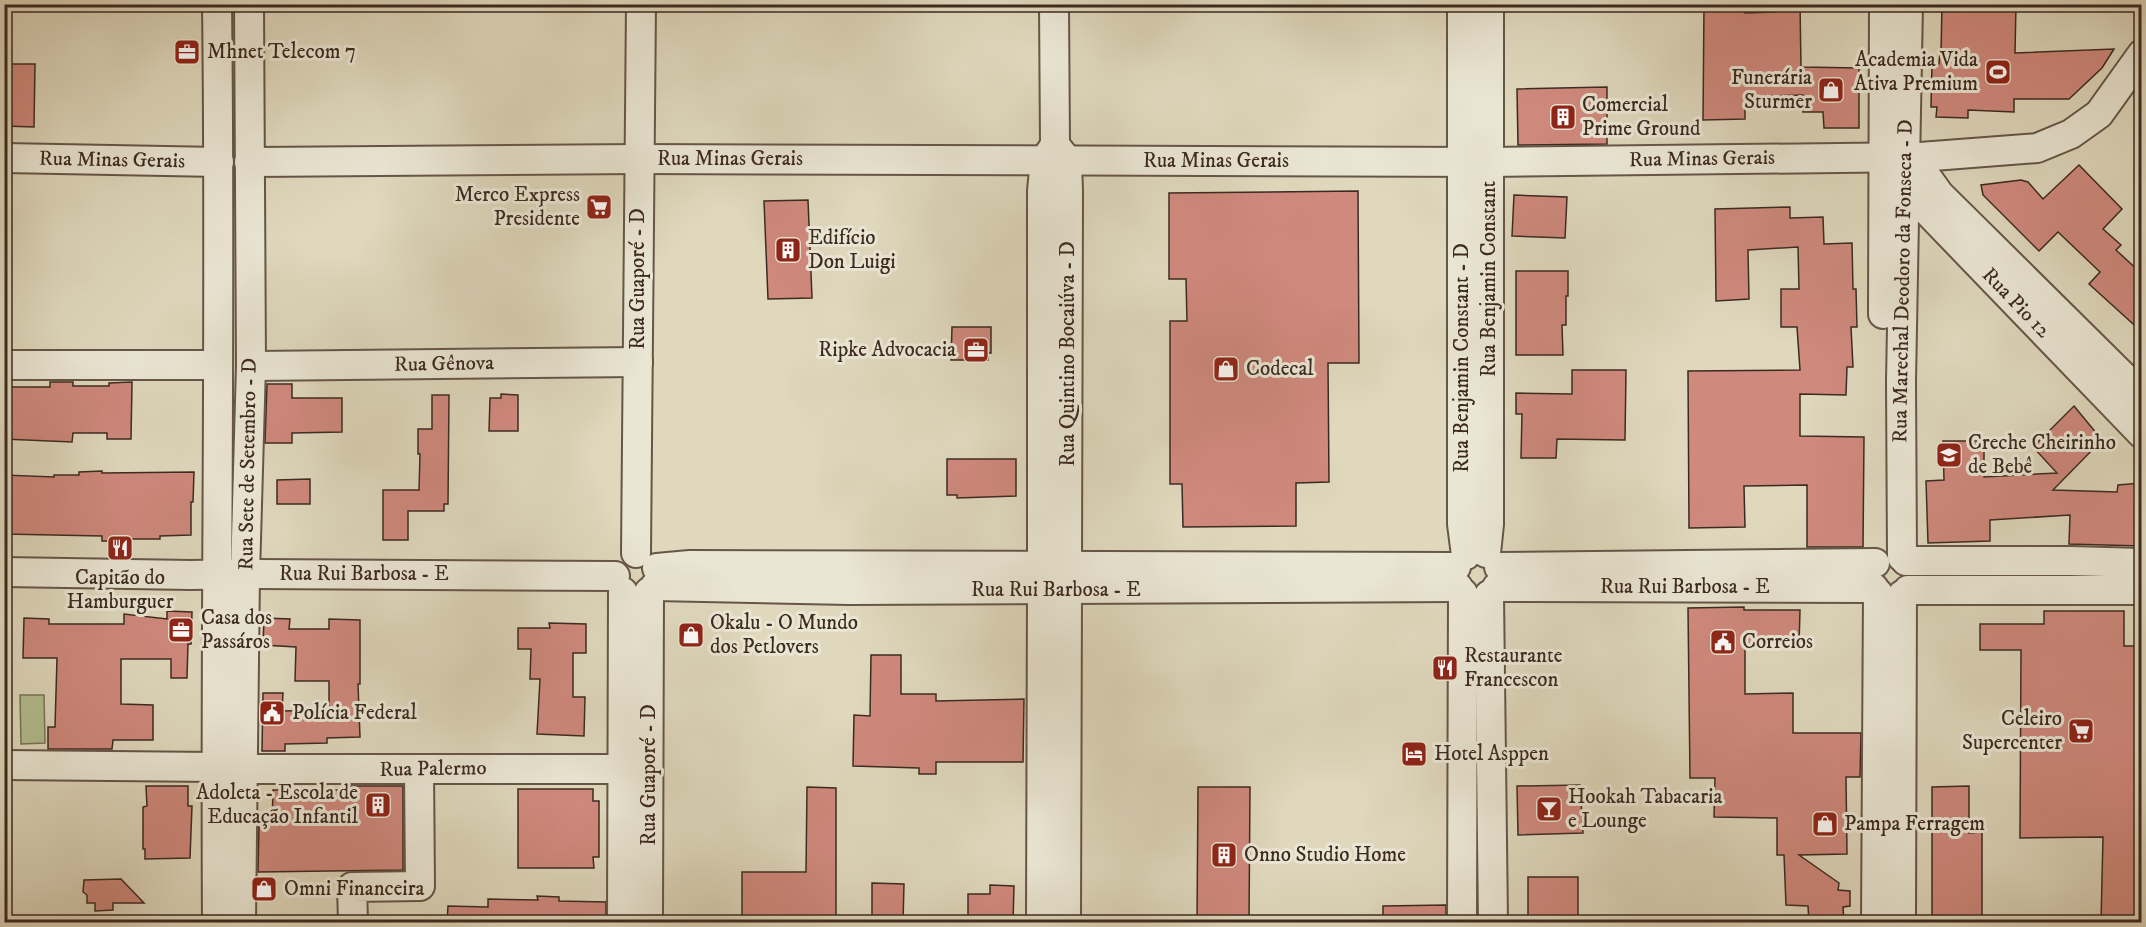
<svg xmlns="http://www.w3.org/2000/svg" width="2146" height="927" font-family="'IM FELL DW Pica',serif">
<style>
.green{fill:#b3be90;stroke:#787458;stroke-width:1.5}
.building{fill:#cf897d;stroke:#3c2a21;stroke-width:1.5}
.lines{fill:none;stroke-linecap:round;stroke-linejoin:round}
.minor-casing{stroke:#655648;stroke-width:32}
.minor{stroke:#eae6d4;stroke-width:28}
.labels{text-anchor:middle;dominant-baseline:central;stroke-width:6;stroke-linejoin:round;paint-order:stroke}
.poi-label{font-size:21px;fill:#3c2a21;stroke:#eae6d4;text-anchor:start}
.street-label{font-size:21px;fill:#3c2a21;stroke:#eae6d4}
</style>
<rect width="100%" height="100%" fill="#dfd8bd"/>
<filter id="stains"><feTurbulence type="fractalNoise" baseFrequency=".00333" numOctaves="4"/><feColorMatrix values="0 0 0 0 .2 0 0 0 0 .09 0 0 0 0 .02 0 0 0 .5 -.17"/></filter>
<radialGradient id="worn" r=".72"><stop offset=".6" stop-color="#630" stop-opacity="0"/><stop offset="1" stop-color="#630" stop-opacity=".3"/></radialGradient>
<!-- green -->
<path class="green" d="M20,695H44L45,743L21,744Z"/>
<!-- building -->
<g class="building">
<path d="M1704,4H1745V13L1775,12V4H1800L1801,67L1859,68V128H1824L1823,112H1803V95L1745,97V119L1703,120Z"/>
<path d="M1942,4H2016L2015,53L2114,49L2102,68L2069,99H2014V112L1968,110V118L1936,117L1937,107H1931L1932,64H1939L1940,52H1941Z"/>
<path d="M6,64H35L34,127L5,126Z"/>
<path d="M1607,87V144L1518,145L1517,89Z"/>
<path d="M2079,165L2122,209L2103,229L2121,245L2116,250L2142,274V332L2089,284L2100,272L2058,232L2039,251L1983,195L1981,185L2021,180L2028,182L2043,199Z"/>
<path d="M1358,191L1359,363H1328L1329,482L1296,483V526L1183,527L1182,484H1170V321H1187L1186,279H1169V193Z"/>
<path d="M1514,195L1567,197L1565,238L1512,236Z"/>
<path d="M808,200L812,298L768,299L764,201Z"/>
<path d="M1790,207V218L1823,217L1824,244L1852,243L1853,289H1856L1857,327H1851L1853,367H1847L1846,395L1800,394V436L1864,437L1863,547H1807V485L1744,486L1745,527L1689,528L1688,371L1800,370L1797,327H1781V289H1799L1798,247L1748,250L1749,299L1716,301L1715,209Z"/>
<path d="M1516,271H1568V296H1566V325H1562L1563,355H1516Z"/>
<path d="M952,327H991V353H988V360H951Z"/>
<path d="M1572,370H1626L1625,440L1557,439L1556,458H1521L1522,414H1516V393L1572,394Z"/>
<path d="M50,382H73V386H109V383L132,382L131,439H107V433H73L72,442L4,439V387H50Z"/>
<path d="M267,384H292V398H342V432L292,433V443H265Z"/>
<path d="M501,394L518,395V431H489L490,398H501Z"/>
<path d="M432,395H449L448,504H444V511H408V540H383V490H419L420,454H418V429H432Z"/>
<path d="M2074,406L2102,440L2053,490L2117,492L2118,485L2142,483V546L2069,544L2070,515L1990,520V541L1928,543L1926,481L1944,480L1943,441H1984V477L2057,473L2033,447Z"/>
<path d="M947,459H1016V496L957,498V495H947Z"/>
<path d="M102,471V473L194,472L193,502H191V535L160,536V539H128V541H102V536L4,534V475L54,477V475H79V472Z"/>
<path d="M310,479V504H277V480Z"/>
<path d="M1744,607V610H1800L1799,645H1745V694L1793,693V733H1861L1860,777H1846L1847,854L1799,855L1839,883L1838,890L1850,891V906L1843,907L1844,922H1809L1808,906L1786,905L1784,855H1777V818L1714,817L1715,778H1690L1688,608Z"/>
<path d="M167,611L192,612L191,644H188L187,678H171V659H121V704L153,705V740H113L112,749H48V727H55L57,658H23L24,618L49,619V624H124V614L167,619Z"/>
<path d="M2044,611H2124V646H2142V922H2101L2103,837L2020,838L2021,650H1980V624H2044Z"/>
<path d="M264,618L290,619L289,629H329V619L360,620V684H358L360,737L327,738V743L285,744V751H262L263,693H283L282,711L329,710V681H295L296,647L263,645Z"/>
<path d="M549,623L586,624V653H573V697H585L584,736L537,734L540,679H530L531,649H518V628H550Z"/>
<path d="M871,655H901V694H936V701L1024,699L1023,762H936V774H919V768L853,766L854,715L870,716Z"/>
<path d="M1580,785L1583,833L1518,835L1517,786Z"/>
<path d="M146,786H188V806H192L190,858L145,859V849H143V807L147,806Z"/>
<path d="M347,786H403V870L258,872L259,824H272L273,790H347Z"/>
<path d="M1969,786V833L1982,832V922H1932V787Z"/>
<path d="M807,787L836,788V922H742V872H806Z"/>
<path d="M1198,787H1250L1249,922H1197Z"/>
<path d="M518,789H593V801H599V857H593L594,868H518Z"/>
<rect x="1528" y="877" width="50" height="45"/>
<path d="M121,879L144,903H113V910L95,911V903H87V895L83,892L84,880Z"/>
<path d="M872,883L904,884L903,922H872Z"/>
<path d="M990,885L1014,886L1013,922H968V894H990Z"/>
<path d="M537,896L559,897V901L606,902V922H447L448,906L488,907V899L538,900Z"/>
<path d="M1446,905V922H1383V906Z"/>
</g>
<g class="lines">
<defs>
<g id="minor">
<path d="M1462,4V524L1466,555"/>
<path d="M1055,145L1067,160L1068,192L1067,566"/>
<path d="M1920,157L1924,173L1939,194L2142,395"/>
<path d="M4,158L219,162"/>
<path d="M249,162L639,159L1489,162L1920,157L2037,148L2071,134L2099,114L2142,54"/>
<path d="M1894,188H1905L2142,434"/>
<path d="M1883,314L1884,4"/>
<path d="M4,365H218"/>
<path d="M251,366L638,362"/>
<path d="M636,553L641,4"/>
<path d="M1486,553L1489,524V4"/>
<path d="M1902,557L1901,381L1908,4"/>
<path d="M1906,561H2071L2142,563"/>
<path d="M1042,566V191L1045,160L1055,145L1054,4"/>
<path d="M1499,567L1875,563"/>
<path d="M657,568L690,565L1456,567"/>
<path d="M4,572L191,575L245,574L615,576"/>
<path d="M655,586L850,590L1458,587"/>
<path d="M1497,587L1874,588"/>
<path d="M1908,590H2142"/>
<path d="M1489,595L1493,922"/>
<path d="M4,765L216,767"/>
<path d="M243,769H623"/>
<path d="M217,922C215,616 221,311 217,4"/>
<path d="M241,922L245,574L251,366L249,4"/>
<path d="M353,922L352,887L420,886L419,770"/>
<path d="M622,922L623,592"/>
<path d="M648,922L649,592"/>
<path d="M1041,922L1042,590"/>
<path d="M1066,922L1067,590"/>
<path d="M1462,922L1463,593"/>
<path d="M1876,922L1878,593"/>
<path d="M1901,922L1902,595"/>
</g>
</defs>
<!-- minor casing -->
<use href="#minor" class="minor-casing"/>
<!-- minor -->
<use href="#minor" class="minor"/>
</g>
<!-- icons -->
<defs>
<symbol id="office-square" viewBox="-11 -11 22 22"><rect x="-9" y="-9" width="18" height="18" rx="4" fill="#8f2418" stroke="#eae6d4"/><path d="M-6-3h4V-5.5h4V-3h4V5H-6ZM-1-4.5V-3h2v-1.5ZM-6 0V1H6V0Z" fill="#fff"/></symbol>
<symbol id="stadium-square" viewBox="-11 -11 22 22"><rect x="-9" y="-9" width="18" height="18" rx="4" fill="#8f2418" stroke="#eae6d4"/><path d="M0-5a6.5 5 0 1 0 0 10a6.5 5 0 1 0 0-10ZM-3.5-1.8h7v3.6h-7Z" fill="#fff"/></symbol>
<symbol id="shop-square" viewBox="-11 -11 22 22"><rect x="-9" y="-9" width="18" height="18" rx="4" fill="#8f2418" stroke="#eae6d4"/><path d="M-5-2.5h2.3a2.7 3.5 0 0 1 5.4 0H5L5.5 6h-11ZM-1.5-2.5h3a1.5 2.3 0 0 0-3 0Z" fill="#fff"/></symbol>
<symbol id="building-square" viewBox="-11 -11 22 22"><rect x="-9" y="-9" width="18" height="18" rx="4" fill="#8f2418" stroke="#eae6d4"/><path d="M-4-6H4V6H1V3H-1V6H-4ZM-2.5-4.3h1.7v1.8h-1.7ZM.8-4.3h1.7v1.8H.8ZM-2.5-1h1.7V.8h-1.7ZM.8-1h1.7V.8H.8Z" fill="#fff"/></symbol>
<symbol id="supermarket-square" viewBox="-11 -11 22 22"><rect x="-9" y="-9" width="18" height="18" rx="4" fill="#8f2418" stroke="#eae6d4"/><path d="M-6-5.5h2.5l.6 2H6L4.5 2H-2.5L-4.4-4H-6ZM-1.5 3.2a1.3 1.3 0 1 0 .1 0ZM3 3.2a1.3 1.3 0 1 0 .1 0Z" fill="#fff"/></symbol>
<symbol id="school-square" viewBox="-11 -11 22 22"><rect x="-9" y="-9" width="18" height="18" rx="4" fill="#8f2418" stroke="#eae6d4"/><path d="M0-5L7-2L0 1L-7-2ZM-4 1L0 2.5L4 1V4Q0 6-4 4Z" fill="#fff"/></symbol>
<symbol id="restaurant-square" viewBox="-11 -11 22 22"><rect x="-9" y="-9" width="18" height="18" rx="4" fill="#8f2418" stroke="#eae6d4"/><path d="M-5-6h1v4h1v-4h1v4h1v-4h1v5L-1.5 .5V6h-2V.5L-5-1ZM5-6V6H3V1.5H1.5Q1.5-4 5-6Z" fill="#fff"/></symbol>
<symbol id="civic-square" viewBox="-11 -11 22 22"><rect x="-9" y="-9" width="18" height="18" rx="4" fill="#8f2418" stroke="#eae6d4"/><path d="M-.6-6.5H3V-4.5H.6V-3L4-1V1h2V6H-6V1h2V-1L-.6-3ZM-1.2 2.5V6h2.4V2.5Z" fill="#fff"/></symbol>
<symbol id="hotel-square" viewBox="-11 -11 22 22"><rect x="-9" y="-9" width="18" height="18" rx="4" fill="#8f2418" stroke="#eae6d4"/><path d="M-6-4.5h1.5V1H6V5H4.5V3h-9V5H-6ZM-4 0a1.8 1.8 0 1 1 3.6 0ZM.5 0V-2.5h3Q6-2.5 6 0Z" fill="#fff"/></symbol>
<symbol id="bar-square" viewBox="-11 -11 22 22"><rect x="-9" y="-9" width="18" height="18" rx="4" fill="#8f2418" stroke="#eae6d4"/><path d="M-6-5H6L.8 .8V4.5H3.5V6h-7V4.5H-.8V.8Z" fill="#fff"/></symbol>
</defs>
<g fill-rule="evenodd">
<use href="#office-square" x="172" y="37" width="30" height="30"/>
<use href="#stadium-square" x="1983" y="57" width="30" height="30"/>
<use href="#shop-square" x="1816" y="75" width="30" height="30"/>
<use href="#building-square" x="1548" y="102" width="30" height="30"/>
<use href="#supermarket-square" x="584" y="192" width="30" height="30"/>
<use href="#building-square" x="773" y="235" width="30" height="30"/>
<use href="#office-square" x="961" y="335" width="30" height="30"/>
<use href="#shop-square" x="1211" y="354" width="30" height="30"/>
<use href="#school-square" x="1934" y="440" width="30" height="30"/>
<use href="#restaurant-square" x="105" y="533" width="30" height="30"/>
<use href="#office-square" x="166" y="615" width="30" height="30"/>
<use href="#shop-square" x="676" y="620" width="30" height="30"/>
<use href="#civic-square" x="1708" y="627" width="30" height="30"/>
<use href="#restaurant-square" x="1430" y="653" width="30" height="30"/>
<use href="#civic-square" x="257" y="698" width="30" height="30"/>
<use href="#supermarket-square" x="2066" y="716" width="30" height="30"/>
<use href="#hotel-square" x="1399" y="739" width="30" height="30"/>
<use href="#building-square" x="363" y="790" width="30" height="30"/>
<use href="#bar-square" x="1534" y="794" width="30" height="30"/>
<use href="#shop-square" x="1810" y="809" width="30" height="30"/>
<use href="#building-square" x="1209" y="840" width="30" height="30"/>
<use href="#shop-square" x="249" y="874" width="30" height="30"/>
</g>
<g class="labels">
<!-- poi labels -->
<g class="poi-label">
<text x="207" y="52">Mhnet Telecom 7</text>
<text x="1978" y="60" text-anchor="end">Academia Vida<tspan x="1978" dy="24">Ativa Premium</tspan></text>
<text x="1812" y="78" text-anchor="end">Funerária<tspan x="1812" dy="24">Sturmer</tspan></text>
<text x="1582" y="105">Comercial<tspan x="1582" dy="24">Prime Ground</tspan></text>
<text x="580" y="195" text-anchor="end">Merco Express<tspan x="580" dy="24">Presidente</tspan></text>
<text x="808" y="238">Edifício<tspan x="808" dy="24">Don Luigi</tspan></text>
<text x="956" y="350" text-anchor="end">Ripke Advocacia</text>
<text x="1246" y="369">Codecal</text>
<text x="1968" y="443">Creche Cheirinho<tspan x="1968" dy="24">de Bebê</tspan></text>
<text x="120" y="578" text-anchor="middle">Capitão do<tspan x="120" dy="24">Hamburguer</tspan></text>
<text x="201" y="618">Casa dos<tspan x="201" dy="24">Passáros</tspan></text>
<text x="710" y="623">Okalu - O Mundo<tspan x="710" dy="24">dos Petlovers</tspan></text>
<text x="1742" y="642">Correios</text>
<text x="1464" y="656">Restaurante<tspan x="1464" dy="24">Francescon</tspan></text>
<text x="292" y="713">Polícia Federal</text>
<text x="2062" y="719" text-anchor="end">Celeiro<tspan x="2062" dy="24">Supercenter</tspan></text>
<text x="1434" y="754">Hotel Asppen</text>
<text x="358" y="793" text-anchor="end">Adoleta - Escola de<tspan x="358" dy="24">Educação Infantil</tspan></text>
<text x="1568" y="797">Hookah Tabacaria<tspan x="1568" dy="24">e Lounge</tspan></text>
<text x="1844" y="824">Pampa Ferragem</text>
<text x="1244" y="855">Onno Studio Home</text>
<text x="284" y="889">Omni Financeira</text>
</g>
<!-- street labels -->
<g class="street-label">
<text x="730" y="159">Rua Minas Gerais</text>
<text transform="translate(1702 159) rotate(-1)">Rua Minas Gerais</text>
<text transform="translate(112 160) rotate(1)">Rua Minas Gerais</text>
<text x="1216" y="161">Rua Minas Gerais</text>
<text transform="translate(638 279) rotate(-90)">Rua Guaporé - D</text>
<text transform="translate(1489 279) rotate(-90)">Rua Benjamin Constant</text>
<text transform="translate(1903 281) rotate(-89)">Rua Marechal Deodoro da Fonseca - D</text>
<text transform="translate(2016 303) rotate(46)">Rua Pio 12</text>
<text transform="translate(1068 354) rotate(-90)">Rua Quintino Bocaiúva - D</text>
<text transform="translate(1462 358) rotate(-90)">Rua Benjamin Constant - D</text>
<text transform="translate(444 364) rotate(-1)">Rua Gênova</text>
<text transform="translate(248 464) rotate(-89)">Rua Sete de Setembro - D</text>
<text x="364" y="574">Rua Rui Barbosa - E</text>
<text x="1685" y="587">Rua Rui Barbosa - E</text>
<text x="1056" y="590">Rua Rui Barbosa - E</text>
<text transform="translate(433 769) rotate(-1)">Rua Palermo</text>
<text transform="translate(649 775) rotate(-90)">Rua Guaporé - D</text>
</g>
</g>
<!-- margin -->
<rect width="2146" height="927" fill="none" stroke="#dfd8bd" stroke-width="24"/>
<rect x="6" y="6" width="2134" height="915" fill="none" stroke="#3c2a21" stroke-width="3"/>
<rect x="12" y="12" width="2122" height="903" fill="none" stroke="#3c2a21" stroke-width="1.5"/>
<rect width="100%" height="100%" filter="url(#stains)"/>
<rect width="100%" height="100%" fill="url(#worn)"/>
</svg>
